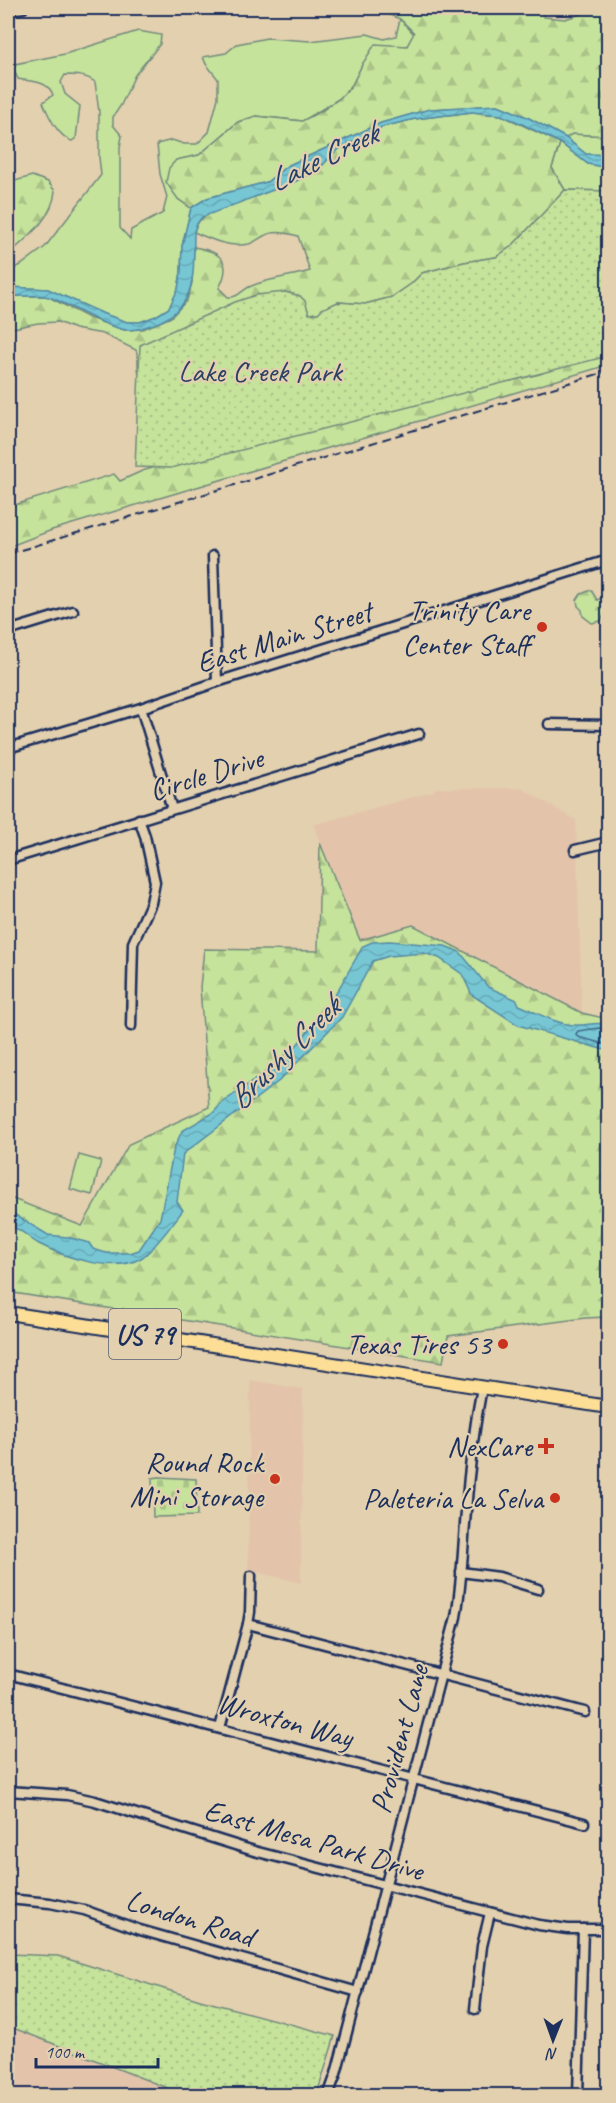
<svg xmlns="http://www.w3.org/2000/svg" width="616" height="2103" font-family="Caveat,sans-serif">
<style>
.built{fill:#e3c4ab}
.grass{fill:#c6e39b;stroke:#70897c;stroke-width:1.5}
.forest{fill:url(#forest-firs);stroke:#70897c;stroke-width:1.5}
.cemetery{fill:url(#cemetery-stones);stroke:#70897c;stroke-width:1.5}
.park{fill:url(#park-dots);stroke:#70897c;stroke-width:1.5}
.water{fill:url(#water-waves);stroke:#528aa5;stroke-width:1.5}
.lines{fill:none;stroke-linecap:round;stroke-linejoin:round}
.shore{stroke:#406b8d;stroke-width:1.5}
.minor-casing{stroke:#1b2f5e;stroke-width:13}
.highway-casing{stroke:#1b2f5e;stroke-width:16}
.minor{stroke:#e3d0ae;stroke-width:8}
.highway{stroke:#fdde96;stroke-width:12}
.rail{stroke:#1b2f5e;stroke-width:2;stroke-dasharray:9 4.5;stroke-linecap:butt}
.poi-dot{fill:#c8321e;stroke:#e3d0ae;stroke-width:2}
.labels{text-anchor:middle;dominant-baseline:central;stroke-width:4.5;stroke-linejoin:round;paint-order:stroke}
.shield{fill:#e3d0ae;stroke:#575f76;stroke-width:1.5}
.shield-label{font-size:28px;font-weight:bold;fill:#1b2f5e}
.park-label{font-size:30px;fill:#2c4164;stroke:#e3d0ae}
.poi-label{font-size:30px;fill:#1b2f5e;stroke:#e3d0ae;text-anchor:end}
.street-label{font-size:30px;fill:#1b2f5e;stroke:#e3d0ae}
.water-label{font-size:32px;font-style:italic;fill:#243e6a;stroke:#e3d0ae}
</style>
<defs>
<pattern id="forest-firs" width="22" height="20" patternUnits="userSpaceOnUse" patternTransform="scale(1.5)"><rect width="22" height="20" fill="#c6e39b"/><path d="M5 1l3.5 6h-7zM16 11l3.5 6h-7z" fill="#aac388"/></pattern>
<pattern id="cemetery-stones" width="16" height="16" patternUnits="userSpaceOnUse" patternTransform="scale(1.5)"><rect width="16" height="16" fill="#c6e39b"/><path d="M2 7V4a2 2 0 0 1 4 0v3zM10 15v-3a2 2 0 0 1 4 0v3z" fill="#aac388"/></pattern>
<pattern id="park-dots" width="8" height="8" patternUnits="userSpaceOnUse" patternTransform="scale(1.5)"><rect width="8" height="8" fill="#c6e39b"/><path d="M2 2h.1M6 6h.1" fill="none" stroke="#aac388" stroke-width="1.8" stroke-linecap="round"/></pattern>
<pattern id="water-waves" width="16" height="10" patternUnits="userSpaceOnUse" patternTransform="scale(1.5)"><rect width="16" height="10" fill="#77c6d4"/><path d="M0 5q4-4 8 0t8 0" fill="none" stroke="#66aab8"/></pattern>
</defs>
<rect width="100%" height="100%" fill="#e3d0ae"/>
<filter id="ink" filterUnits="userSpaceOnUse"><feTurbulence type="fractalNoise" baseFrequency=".0167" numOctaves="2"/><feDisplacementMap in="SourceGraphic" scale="12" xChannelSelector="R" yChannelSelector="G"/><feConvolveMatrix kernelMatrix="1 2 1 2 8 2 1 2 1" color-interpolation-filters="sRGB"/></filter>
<g filter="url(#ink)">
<!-- built -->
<g class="built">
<path d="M434,788H521L576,820L582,1013L413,925L360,940L313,825L434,791Z"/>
<path d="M250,1380L303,1389L301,1583L248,1570Z"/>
<path d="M8,2026L185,2095H8Z"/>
</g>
<!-- grass -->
<g class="grass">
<path d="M400,19L414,34L407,46H394L363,63L352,85L340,98L303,121L256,116L238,122L199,155L177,160L178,199L191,208L182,246L181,272L178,289L169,308L156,316L140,322H127L104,314L48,289L8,287V271L21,265L45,247L101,175L99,157V112L95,82C86,75 76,75 65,75L61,82L65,94L80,106L76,138L72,141C57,136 48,115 43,102L53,95C48,80 31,82 18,79L14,70L15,64L65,54L138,31L161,35L160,44L135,75L121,105L113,117V125L122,136L120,147V228L130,239L131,230L163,213L167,197L160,174L157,144L172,140L184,144H197L209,132L218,98V79L206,64L203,57L226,53L237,44L267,38L310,41L367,34L384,39L396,36Z"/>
<path d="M572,134L608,136V155L586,154L566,138Z"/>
<path d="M560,143L588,164L608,168V191L565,190L552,168Z"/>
<path d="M79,1155L101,1161L92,1195L70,1189Z"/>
</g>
<!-- forest -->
<g class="forest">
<path d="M372,8H538L544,17L565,19L601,8H608V136L572,134L566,138L527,117L498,105L430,109L381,123L287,166L267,182L207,198L191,208L178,199L166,182L169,168L176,160L199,155L238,122L256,116L302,121L323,110L340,98L352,85L363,63L375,44L407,46L414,33L400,19Z"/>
<path d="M472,112L501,115L560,143L552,168L565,190L512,246L496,257L464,262L422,273L411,284L392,297L365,304L338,302L318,313L308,314L300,296L285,292L140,377C136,368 140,359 136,350L103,334L75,329L58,322L38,323L8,329V296H47L89,318L124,330L143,329L171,317L187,300L192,283L194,247C219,251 234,261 219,288L228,297C238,298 241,291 249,287C268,278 290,277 310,271L298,236C288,233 275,230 266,235C260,237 256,242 249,244C230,248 212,240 194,232C197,222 201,218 210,213L294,182L319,169L337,150L382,127L415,119Z"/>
<path d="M32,176L48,182L55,191C53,218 27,238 8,255V183Z"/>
<path d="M608,346V365L52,530L8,547V507L114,474L120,481L142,471L166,464L466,387L510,381L540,374Z"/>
<path d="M591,590L597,600L602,598L607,609L601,621L592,623L583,616L582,610L578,606L577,600L581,594Z"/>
<path d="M320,843L360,940L413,925L582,1013L608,1019V1317L585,1318L448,1336L443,1362L8,1292V1197L82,1226L129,1144L209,1107L200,987L204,949L318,951Z"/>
</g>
<!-- cemetery -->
<path class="cemetery" d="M159,1477L196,1479L197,1516L153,1517L152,1478Z"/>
<!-- park -->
<g class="park">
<path d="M565,190L608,191V356L171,468L135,467L140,345L235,302L256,295L285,292L300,296L305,301L309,314L318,313L322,309L338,302L365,304L392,297L411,284L422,273L464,262L496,257L512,246Z"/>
<path d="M8,1954L58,1956L200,2000L335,2036L318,2091L316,2096L185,2095L8,2026Z"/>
</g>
<!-- water -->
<g class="water">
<path d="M498,105L527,117L566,138L586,154L608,155V168L588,164L560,143L520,123L501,115L472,112L415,119L382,127L337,150L319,169L294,182L202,217L196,225L194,232C193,270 199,306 157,323C146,327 133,332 121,329C94,322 74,306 49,297C40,294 18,297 8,296V287L48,289L104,314L127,322H140L156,316L169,308L178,289L181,272L182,246L191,208L207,198L267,182L287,166L381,123L430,109Z"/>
<path d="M390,941L445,946L460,952L488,987L517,1000L519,1005C536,1012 555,1024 574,1025C587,1026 596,1021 608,1025V1051L518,1025L472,995L462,974L439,958L424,953L389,956L373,961L342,1017L279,1081L183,1154L177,1202L183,1210C174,1222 153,1251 141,1258C114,1274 64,1257 39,1244C29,1239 19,1226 8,1227V1208L15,1215L48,1235L67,1237L89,1243L93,1249L106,1253H130L139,1250L160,1219L174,1148L182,1131L213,1113L223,1102L263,1074L297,1045L331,1002L363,946L372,942Z"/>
</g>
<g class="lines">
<!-- shore -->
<path class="shore" d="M608,1030L599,1028L578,1031L576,1034L578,1037L608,1045"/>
<defs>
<g id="minor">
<path d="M8,10L23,8"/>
<path d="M213,556L217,682"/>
<path d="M8,631L73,611"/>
<path d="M141,708L172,809"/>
<path d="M549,724L608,725"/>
<path d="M8,748L141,708L217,682L608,560"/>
<path d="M575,850L608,842"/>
<path d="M8,860L419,734"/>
<path d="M131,1026L133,943L151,903L155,882L145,836L139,819"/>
<path d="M461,1572L499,1577L538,1589"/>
<path d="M248,1624L585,1712"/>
<path d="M8,1674L584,1823"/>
<path d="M220,1728L248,1624L250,1612L251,1576"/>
<path d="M8,1791L67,1795L95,1801L254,1851L539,1925L568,1929H608"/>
<path d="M8,1899L50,1903L84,1910L140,1930L358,1992"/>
<path d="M475,2009L482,1946L490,1913"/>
<path d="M328,2096L336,2074L456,1617C462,1582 463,1546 466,1511C469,1470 474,1428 482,1387"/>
<path d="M578,2096L583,1929"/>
</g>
<path id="highway" d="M8,1313L608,1407"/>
</defs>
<!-- minor casing -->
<use href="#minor" class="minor-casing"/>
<!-- highway casing -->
<use href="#highway" class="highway-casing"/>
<!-- minor -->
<use href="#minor" class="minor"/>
<!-- highway -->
<use href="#highway" class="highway"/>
<!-- rail -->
<path class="rail" d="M8,554L608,371"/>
</g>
</g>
<!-- markers -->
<g class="poi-dot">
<circle cx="542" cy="627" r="6"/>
<circle cx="503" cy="1344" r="6"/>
<path d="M543 1437h6v6h6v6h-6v6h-6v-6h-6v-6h6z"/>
<circle cx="275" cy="1479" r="6"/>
<circle cx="555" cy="1498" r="6"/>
</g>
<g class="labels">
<!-- shield labels -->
<rect class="shield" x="109" y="1309" width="72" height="50" rx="4.5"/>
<g class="shield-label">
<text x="145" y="1334">US 79</text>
</g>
<!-- park labels -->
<g class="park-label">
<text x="260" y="371">Lake Creek Park</text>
</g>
<!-- poi labels -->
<g class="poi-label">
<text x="530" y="610">Trinity Care<tspan x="530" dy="34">Center Staff</tspan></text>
<text x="491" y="1344">Texas Tires 53</text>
<text x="532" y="1446">NexCare</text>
<text x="263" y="1462">Round Rock<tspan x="263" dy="34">Mini Storage</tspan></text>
<text x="543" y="1498">Paleteria La Selva</text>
</g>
<!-- street labels -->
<g class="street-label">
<text transform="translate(284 637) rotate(-17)">East Main Street</text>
<text transform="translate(206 774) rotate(-17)">Circle Drive</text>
<text transform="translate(285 1720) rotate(15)">Wroxton Way</text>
<text transform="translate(399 1739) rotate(-75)">Provident Lane</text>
<text transform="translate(314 1840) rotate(16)">East Mesa Park Drive</text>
<text transform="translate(190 1918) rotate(17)">London Road</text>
</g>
<!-- water labels -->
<g class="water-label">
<text transform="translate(323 157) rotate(-26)">Lake Creek</text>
<text transform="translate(284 1053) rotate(-45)">Brushy Creek</text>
</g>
</g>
<!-- margin -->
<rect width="616" height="2103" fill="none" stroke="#e3d0ae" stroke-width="30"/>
<rect x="15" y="15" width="586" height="2073" fill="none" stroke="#1b2f5e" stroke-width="2" filter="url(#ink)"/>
<!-- north arrow -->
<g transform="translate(553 2040) rotate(181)" stroke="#e3d0ae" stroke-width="4.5" paint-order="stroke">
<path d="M0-4.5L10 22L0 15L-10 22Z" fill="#1b2f5e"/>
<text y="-9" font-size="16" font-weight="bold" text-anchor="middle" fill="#1b2f5e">N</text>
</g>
<!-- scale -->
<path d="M36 2058v9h122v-9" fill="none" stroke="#1b2f5e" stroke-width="3"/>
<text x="45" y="2058" font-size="18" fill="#1b2f5e" stroke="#e3d0ae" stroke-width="4.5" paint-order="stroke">100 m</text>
</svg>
